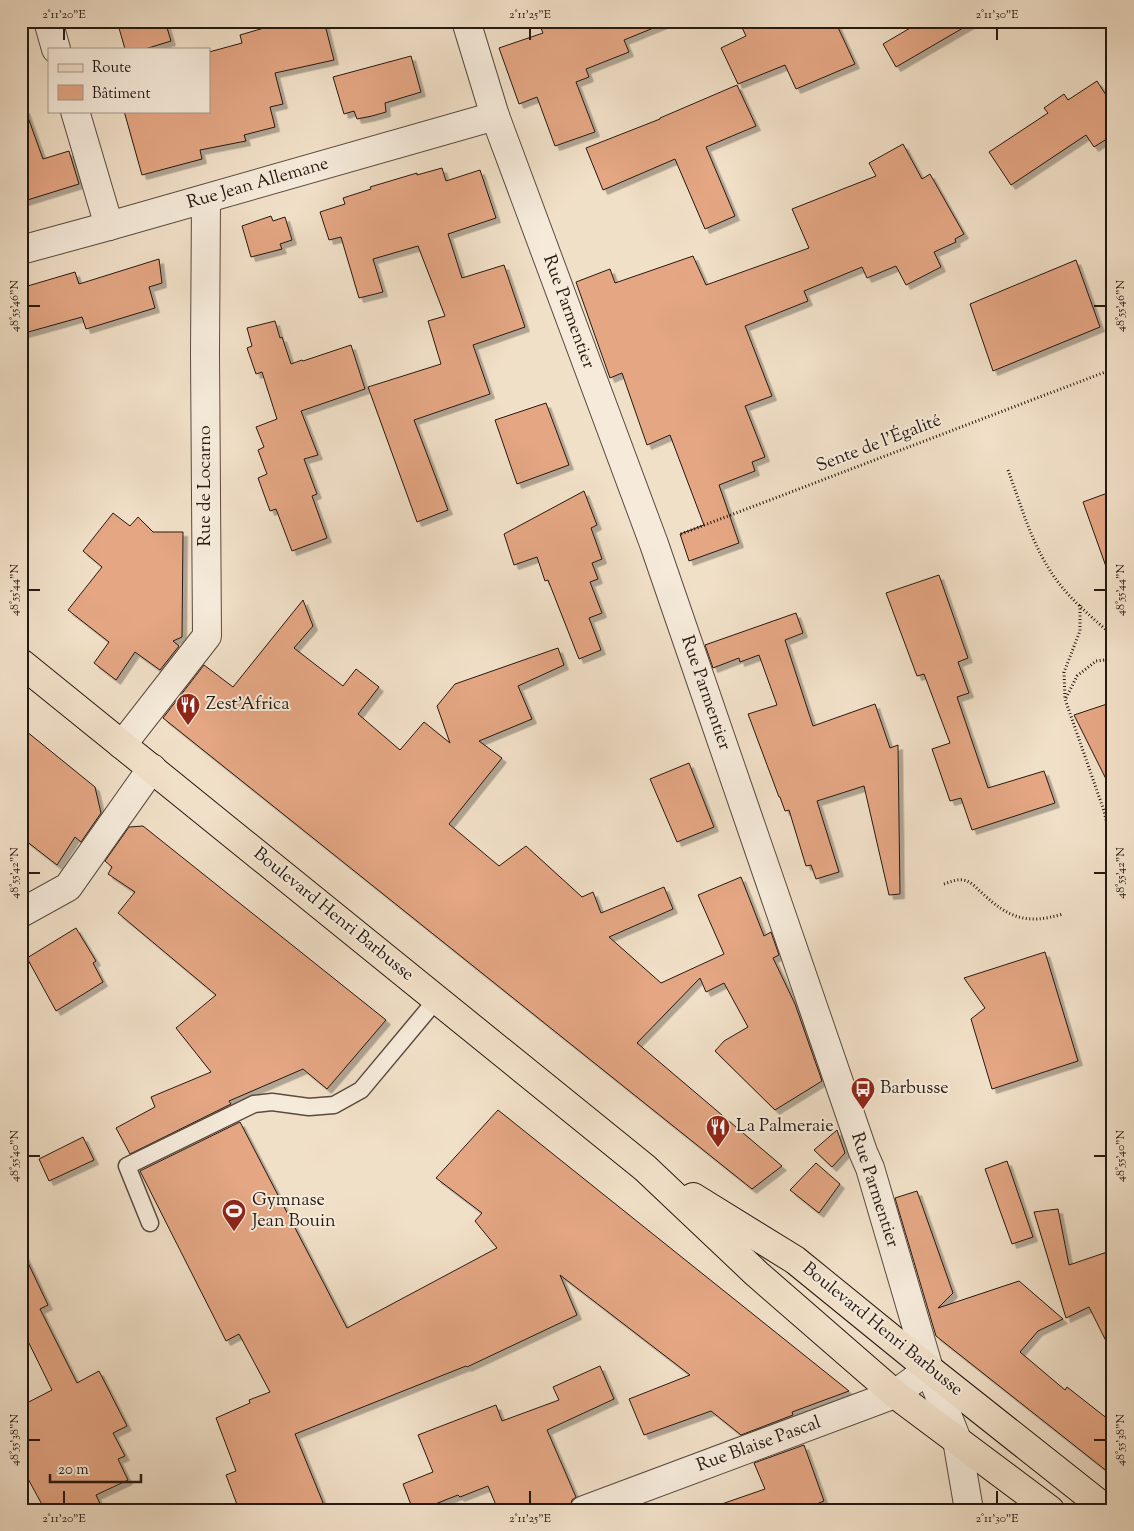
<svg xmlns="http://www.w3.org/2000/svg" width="1134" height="1531" font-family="'Sorts Mill Goudy',serif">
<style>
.building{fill:#e4a683;stroke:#261911;filter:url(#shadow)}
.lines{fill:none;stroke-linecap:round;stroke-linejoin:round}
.lane-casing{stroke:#594b3f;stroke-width:19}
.street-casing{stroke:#594b3f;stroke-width:30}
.primary-casing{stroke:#261911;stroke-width:30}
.path{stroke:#261911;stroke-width:3;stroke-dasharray:1 2.5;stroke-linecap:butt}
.lane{stroke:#f6ebdb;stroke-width:16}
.street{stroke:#f6ebdb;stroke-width:28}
.primary{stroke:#f1e0c8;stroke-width:28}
.ticks{fill:none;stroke:#261911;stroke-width:2}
.labels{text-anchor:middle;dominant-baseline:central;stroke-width:4;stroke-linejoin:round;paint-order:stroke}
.street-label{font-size:18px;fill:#261911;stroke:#f6ebdb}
.poi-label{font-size:18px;fill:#261911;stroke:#f6ebdb;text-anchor:start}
.neatline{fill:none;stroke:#261911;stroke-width:2}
.ticks-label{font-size:12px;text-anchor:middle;fill:#261911}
</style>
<defs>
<filter id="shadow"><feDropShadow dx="4.5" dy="4.5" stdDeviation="0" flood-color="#0004"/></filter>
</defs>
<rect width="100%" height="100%" fill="#f1e0c8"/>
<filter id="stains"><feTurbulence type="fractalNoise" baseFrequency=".004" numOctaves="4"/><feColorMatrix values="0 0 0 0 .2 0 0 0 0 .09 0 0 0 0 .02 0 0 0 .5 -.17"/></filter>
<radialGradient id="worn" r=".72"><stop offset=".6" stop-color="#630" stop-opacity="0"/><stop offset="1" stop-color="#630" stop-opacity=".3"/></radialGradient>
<!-- building -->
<g class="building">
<path d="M117,21H165L171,41L145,49H125Z"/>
<path d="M288,21H324L334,60L275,73L283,104L270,107L275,127L244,135L246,141L200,150L202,159L142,175L124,111H209V52L242,43L240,35Z"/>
<path d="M538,21H668V22L624,40L629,52L586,69L589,77L576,82L595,132L555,146L537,97L519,104L499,48L543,33Z"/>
<path d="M739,21H835L855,64L796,89L785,65L738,84L721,48L746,36Z"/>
<path d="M922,21H975L896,67L883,44Z"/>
<path d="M411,56L421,92L385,103L386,112L372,116L357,119L354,111L344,114L333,77Z"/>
<path d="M1097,81L1113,106V135L1094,147L1086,135L1011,185L989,152L1048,113L1044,108L1064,94L1068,100Z"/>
<path d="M737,85L756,126L706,147L735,216L705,229L675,159L603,190L586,148L660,119V118Z"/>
<path d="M21,109H25L43,159L69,151L79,184L21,202Z"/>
<path d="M903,144L922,179L930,174L964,234L955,239L956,242L934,252L941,267L906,285L896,266L867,278L862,267L804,291L808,301L745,326L772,396L745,406L765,457L752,462L755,471L719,485L739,543L689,561L680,534L704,525L670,435L647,445L622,373L610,378L576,282L610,269L615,283L693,256L706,285L809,248L792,209L876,176L869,163Z"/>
<path d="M442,168L446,181L480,170L496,218L448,234L462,278L504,265L525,327L473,345L490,394L414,420L448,510L417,522L368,387L441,364L428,321L445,316L418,246L373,259L383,292L359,298L341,237L329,240L320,212L345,204L343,198L371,189L370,187L417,173V175Z"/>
<path d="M271,216L273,221L285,217L292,240L280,244L282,249L251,257L242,226Z"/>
<path d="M159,259L162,283L149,287L155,308L86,329L82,317L21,334V288L75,272L79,284Z"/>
<path d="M1076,260L1100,327L993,371L970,304Z"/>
<path d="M275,321L280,338L282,337L291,364L302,360L303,361L351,345L365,389L301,411L318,455L304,459L317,494L312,496L327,538L292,551L276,509L270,511L258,478L267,474L258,450L264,447L256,427L277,419L262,372L256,374L247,348L252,346L247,328Z"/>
<path d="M546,403L569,465L517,484L495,420Z"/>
<path d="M584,491L597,525L591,528L602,559L592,563L598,579L590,582L602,613L589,618L601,650L579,659L548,580L545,581L537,557L514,565L504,534Z"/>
<path d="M1113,491V574L1109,575L1083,502Z"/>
<path d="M113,513L130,526L138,517L153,532H183L182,637L173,641L179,646L160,670L135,652L116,680L94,663L109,642L68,610L102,567L83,551Z"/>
<path d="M939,575L968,658L958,662L969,693L957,697L988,788L1044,771L1055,803L972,830L961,798L950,801L932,749L950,743L924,674L917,676L886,593Z"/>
<path d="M303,600L313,626L294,648L343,686L356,669L379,687L358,714L400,750L424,722L450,743L437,706L455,684L558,648L564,665L518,686L532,719L479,741L502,758L449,824L499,866L526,846L582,897L593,892L601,913L664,887L673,909L609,937L661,983L724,954L698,895L741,877L764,936L771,932L779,955L773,958L795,1004L822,1081L775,1110L715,1051L724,1041L748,1027L724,983L706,992L700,978L637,1043L782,1166L752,1189L163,718L204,665L233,687Z"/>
<path d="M796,613L803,633L785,640L813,726L875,704L890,748L898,745L900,894L889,895L864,786L817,801L839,872L816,879L811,865L806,866L789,810L785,811L780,797H779L748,714L777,705L759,655L740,662L739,658L713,668L705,645Z"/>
<path d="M1113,702V793L1074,715Z"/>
<path d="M21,727L95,787L101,813L81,842L75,837L57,865L21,837Z"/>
<path d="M689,763L714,827L677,842L650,779Z"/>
<path d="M143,826L386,1020L327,1089L303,1069L229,1101L231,1104L130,1154L116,1128L155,1107L151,1097L211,1072L176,1028L216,995L118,913L135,892L108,874L112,867L105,861L129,827Z"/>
<path d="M76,928L96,961L93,963L103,982L56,1011L27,958Z"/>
<path d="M1045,952L1078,1061L992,1089L971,1019L985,1008L964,978Z"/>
<path d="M498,1110L849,1391L792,1412L793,1415L741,1435L711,1411L644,1435L629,1399L690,1375L560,1275L577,1315L467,1367L466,1366L295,1434L326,1510H239L226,1475L236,1471L216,1418L250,1403L249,1400L270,1392L239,1334L226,1341L140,1171L240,1122L347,1328L497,1248L475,1221L482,1213L436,1178Z"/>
<path d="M837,1130L845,1153L832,1167L814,1150Z"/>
<path d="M83,1137L94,1160L49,1181L39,1159Z"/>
<path d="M1007,1161L1033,1237L1012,1244L985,1169Z"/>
<path d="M816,1163L840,1184L819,1213L790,1190Z"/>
<path d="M917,1191L953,1293L938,1308L1019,1281L1063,1319L1038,1331L1020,1352L1065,1390L1067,1387L1113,1423V1476L936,1336L895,1198Z"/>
<path d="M1058,1209L1069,1265L1113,1250V1355L1089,1307L1066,1318L1034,1212Z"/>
<path d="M21,1248L48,1305L40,1309L77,1383L99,1371L127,1426L113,1433L125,1456L118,1459L128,1480L96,1495L103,1510H45L21,1466V1406L52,1390L21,1327Z"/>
<path d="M600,1366L614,1399L547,1430L576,1497L572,1500L569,1510H498L488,1486L460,1497L458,1495L420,1510H413L403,1484L433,1472L418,1435L496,1405L502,1421L559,1400L553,1387Z"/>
<path d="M804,1445L824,1501L802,1510H717L716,1506L765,1489L754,1463Z"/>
</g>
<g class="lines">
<defs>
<path id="lane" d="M150,1223L127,1166L254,1104L272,1102L309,1107L334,1105L361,1090L437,999"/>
<g id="street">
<path d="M48,21L56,49"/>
<path d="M466,21L495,116L654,544L863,1152L870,1168L929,1369L957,1440L969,1510"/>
<path d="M75,111L109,226"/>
<path d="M21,250L109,226L495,116"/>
<path d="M122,745L207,636L205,353L206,199"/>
<path d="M21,913L68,887L152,768"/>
<path d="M584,1510L895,1394L929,1369"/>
</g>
<g id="primary">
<path d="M21,663L645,1168L757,1274L895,1394L1050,1510"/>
<path d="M693,1197L795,1260L929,1369L1107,1510"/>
</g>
</defs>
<!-- lane casing -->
<use href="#lane" class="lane-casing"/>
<!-- street casing -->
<use href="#street" class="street-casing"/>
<!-- primary casing -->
<use href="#primary" class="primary-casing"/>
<!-- path -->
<g class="path">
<path d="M1008,470C1022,508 1033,549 1058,582C1073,602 1094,619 1113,636"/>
<path d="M681,534L1113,369"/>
<path d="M1080,605V631L1064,672L1065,699L1104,811L1107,824"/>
<path d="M1066,698L1077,676L1096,661L1113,659"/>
<path d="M944,884C950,882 956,879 963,880C971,881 976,888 982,893C1009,918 1026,925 1063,914"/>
</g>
<!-- lane -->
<use href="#lane" class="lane"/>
<!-- street -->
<use href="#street" class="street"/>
<!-- primary -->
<use href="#primary" class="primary"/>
</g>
<!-- ticks -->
<path class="ticks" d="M64,28V40M530,28V40M997,28V40M28,306H40M1094,306H1106M28,590H40M1094,590H1106M28,873H40M1094,873H1106M28,1156H40M1094,1156H1106M28,1440H40M1094,1440H1106M64,1491V1504M530,1491V1504M997,1491V1504"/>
<!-- icons -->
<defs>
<symbol id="restaurant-pin" viewBox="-11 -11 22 30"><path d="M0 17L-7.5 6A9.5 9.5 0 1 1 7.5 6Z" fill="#8f2418" stroke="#f6ebdb"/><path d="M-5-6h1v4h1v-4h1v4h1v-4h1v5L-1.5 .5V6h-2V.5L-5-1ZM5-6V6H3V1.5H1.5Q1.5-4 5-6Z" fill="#fff"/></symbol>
<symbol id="bus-pin" viewBox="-11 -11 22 30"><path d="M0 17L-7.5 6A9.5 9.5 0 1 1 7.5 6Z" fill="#8f2418" stroke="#f6ebdb"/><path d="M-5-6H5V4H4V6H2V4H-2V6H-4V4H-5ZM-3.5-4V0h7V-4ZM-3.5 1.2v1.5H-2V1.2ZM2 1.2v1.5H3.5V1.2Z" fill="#fff"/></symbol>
<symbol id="stadium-pin" viewBox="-11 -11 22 30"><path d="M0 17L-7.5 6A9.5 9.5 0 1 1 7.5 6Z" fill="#8f2418" stroke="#f6ebdb"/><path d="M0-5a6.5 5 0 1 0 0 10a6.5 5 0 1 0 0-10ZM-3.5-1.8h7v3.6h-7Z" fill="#fff"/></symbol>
</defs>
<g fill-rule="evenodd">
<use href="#restaurant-pin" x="174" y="691" width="28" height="38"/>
<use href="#bus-pin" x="849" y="1075" width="28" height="38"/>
<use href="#restaurant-pin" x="704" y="1113" width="28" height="38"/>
<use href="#stadium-pin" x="220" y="1197" width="28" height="38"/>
</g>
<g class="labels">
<!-- street labels -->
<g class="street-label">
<text transform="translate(258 184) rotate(-16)">Rue Jean Allemane</text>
<text transform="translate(568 312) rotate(70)">Rue Parmentier</text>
<text transform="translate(879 444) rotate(-21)">Sente de l'Égalité</text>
<text transform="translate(206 486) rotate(-90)">Rue de Locarno</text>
<text transform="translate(705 693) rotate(71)">Rue Parmentier</text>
<text transform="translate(333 915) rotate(39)">Boulevard Henri Barbusse</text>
<text transform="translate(874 1190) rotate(72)">Rue Parmentier</text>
<text transform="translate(882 1330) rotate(39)">Boulevard Henri Barbusse</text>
<text transform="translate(759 1445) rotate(-20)">Rue Blaise Pascal</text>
</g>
<!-- poi labels -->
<g class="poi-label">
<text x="206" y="705">Zest'Africa</text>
<text x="880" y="1089">Barbusse</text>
<text x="736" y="1127">La Palmeraie</text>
<text x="252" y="1201">Gymnase<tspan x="252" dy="21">Jean Bouin</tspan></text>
</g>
</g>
<!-- margin -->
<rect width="1134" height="1531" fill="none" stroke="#f1e0c8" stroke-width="55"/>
<!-- legend -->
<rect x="48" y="48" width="162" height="65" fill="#f6ebdb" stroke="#a3978a"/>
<rect x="58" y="64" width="25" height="8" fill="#f1e0c8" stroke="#a3978a"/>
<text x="92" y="72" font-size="15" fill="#261911">Route</text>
<rect x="58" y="85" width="25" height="15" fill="#e4a683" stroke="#a3978a"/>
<text x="92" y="98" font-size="15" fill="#261911">Bâtiment</text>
<!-- scale -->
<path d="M50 1474v8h91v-8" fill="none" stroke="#261911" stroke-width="2.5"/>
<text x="58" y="1474" font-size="15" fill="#261911" stroke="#f6ebdb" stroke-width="4" paint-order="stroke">20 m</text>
<rect x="28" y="28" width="1078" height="1476" class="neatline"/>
<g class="ticks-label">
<text x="64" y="18">2°11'20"E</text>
<text x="530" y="18">2°11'25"E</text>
<text x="997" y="18">2°11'30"E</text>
<text transform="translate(14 306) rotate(-90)" y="4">48°55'46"N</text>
<text transform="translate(1120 306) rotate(-90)" y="4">48°55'46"N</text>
<text transform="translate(14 590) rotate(-90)" y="4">48°55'44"N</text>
<text transform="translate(1120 590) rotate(-90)" y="4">48°55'44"N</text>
<text transform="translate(14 873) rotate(-90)" y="4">48°55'42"N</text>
<text transform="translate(1120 873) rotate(-90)" y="4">48°55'42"N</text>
<text transform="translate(14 1156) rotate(-90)" y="4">48°55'40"N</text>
<text transform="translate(1120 1156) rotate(-90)" y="4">48°55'40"N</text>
<text transform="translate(14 1440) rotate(-90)" y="4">48°55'38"N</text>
<text transform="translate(1120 1440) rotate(-90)" y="4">48°55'38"N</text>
<text x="64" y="1522">2°11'20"E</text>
<text x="530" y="1522">2°11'25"E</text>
<text x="997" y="1522">2°11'30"E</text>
</g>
<rect width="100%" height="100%" filter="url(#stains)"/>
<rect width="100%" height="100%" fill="url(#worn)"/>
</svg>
